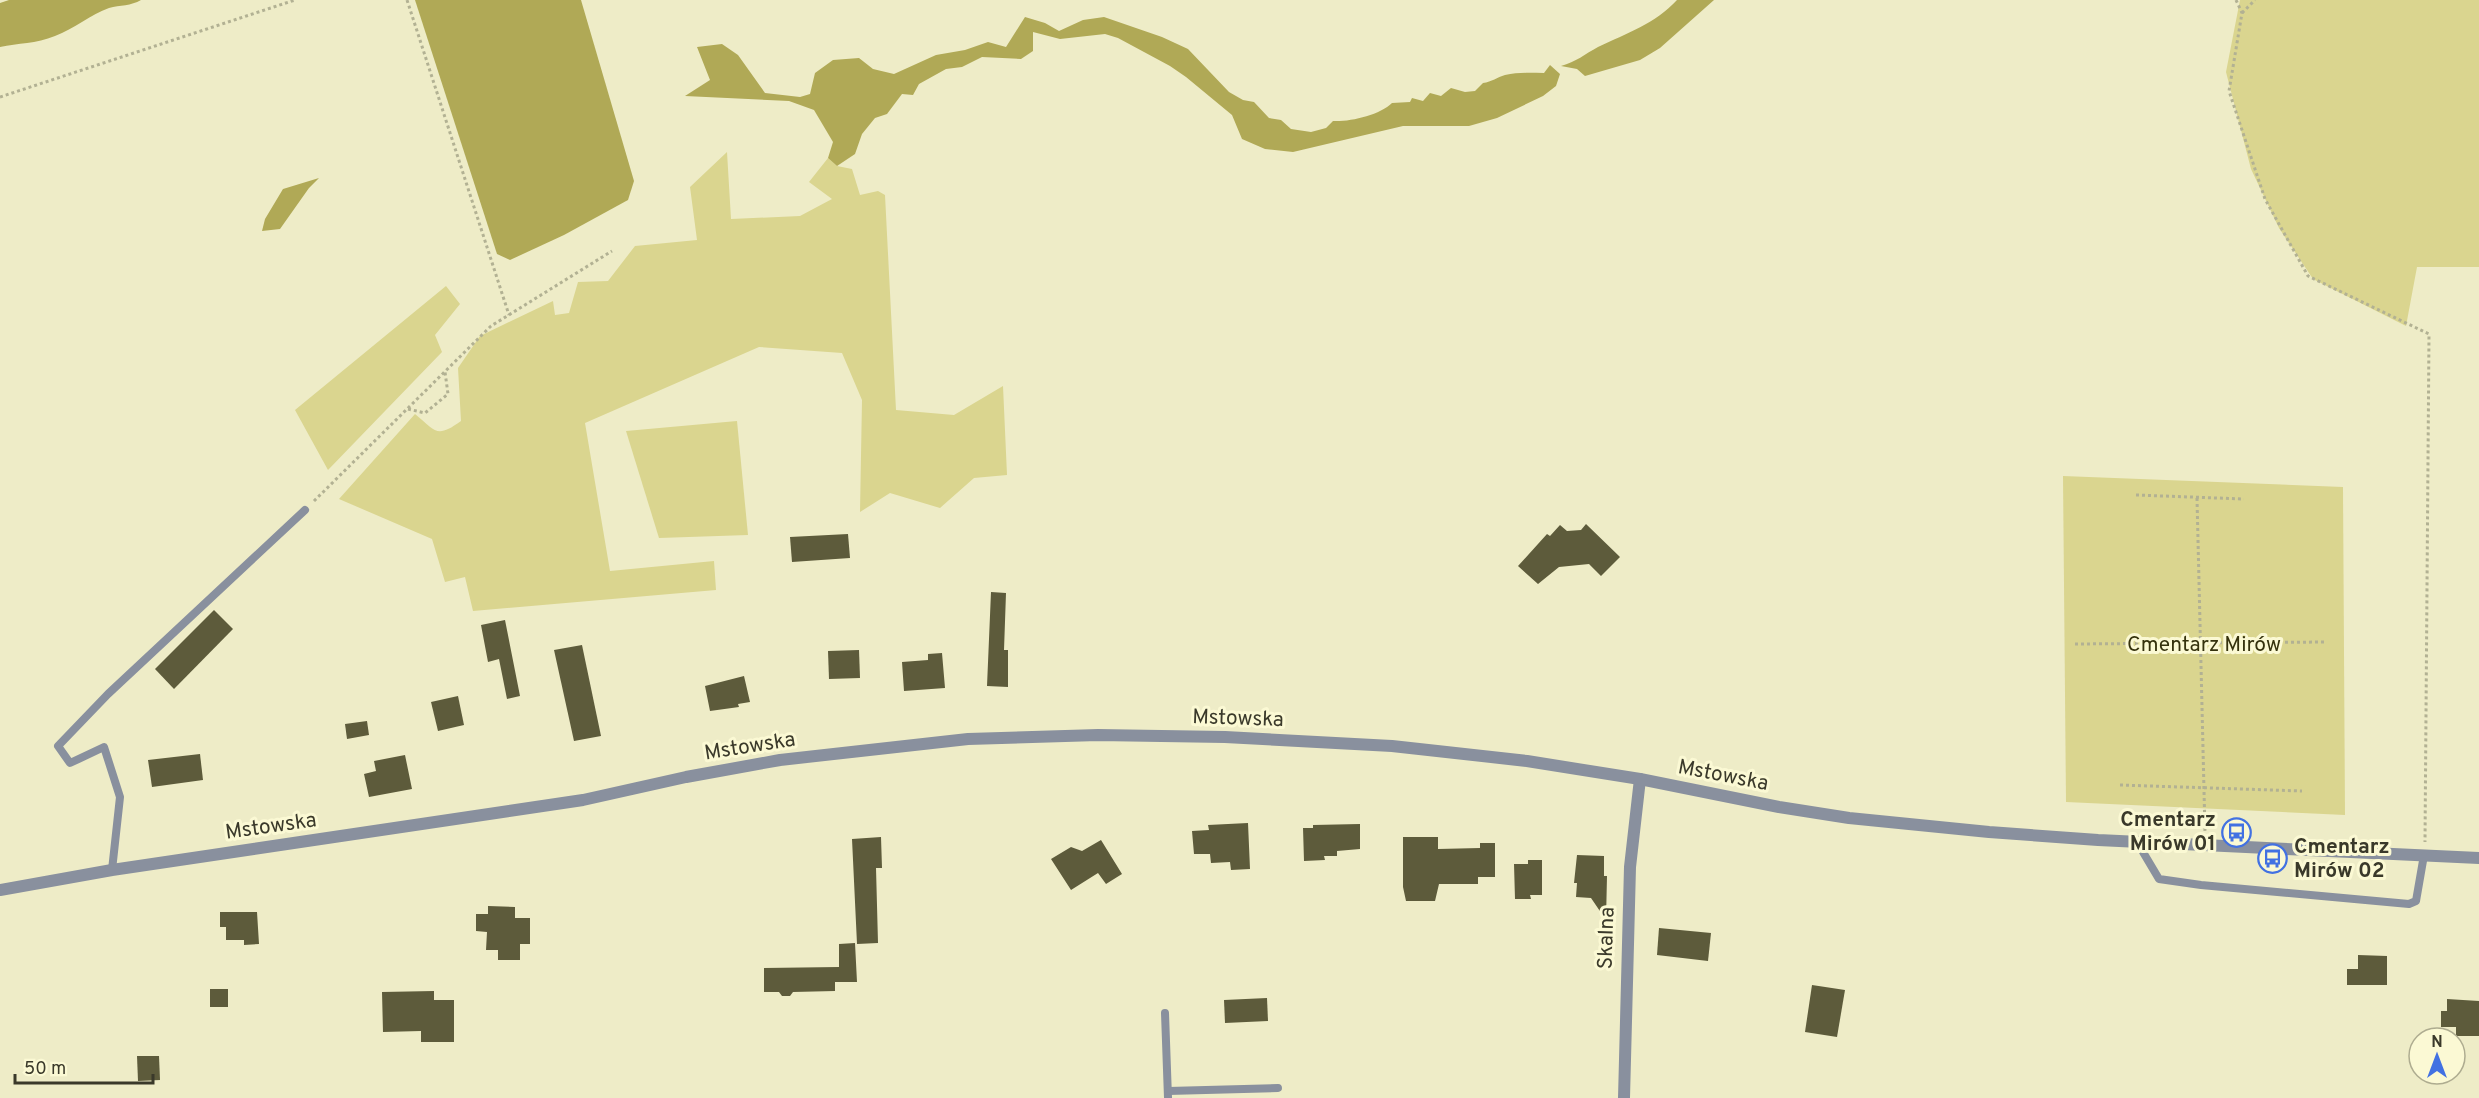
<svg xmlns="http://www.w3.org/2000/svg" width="2479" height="1098" font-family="Overpass,sans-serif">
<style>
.green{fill:#dad58f}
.water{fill:#b0a956}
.building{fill:#5d5b3b}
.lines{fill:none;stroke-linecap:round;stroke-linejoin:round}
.path{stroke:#b2b193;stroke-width:3;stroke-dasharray:3 3;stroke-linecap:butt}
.service{stroke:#89909e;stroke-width:8}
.minor{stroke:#89909e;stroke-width:12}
.tertiary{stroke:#89909e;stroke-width:12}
.labels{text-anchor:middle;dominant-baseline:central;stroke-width:6;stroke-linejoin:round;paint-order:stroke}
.park-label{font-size:21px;fill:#35320d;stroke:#fbf9d4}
.street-label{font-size:21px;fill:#3a392a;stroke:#fbf9d4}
.poi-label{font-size:21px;font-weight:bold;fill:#3a392a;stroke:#fbf9d4;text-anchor:end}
</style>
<rect width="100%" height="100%" fill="#eeecc7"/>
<!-- green -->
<g class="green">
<path d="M2240,0H2479V267H2417L2406,326L2313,279L2279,228L2251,169L2226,72Z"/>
<path d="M727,152L731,219L800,216L832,199L809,182L828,158L837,166L852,169L860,195L878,191L885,195L896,410L954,415L1003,386L1007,475L974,478L940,508L890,493L860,512L862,400L842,353L759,347L585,423L610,571L714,561L716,590L473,611L465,577L445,582L432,539L339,499L415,414C436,431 436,439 461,421L458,368L480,336L553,301L555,315L569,313L578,282L608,281L635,246L697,240L690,187Z"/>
<path d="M446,286L460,304L435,335L442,352L328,470L295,410Z"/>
<path d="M737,421L748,535L659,538L626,431Z"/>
<path d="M2063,476L2343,487L2345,815L2066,802Z"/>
</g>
<!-- water -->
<g class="water">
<path d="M9,0H141C131,6 120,5 109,8C91,14 74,29 55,36C36,44 18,43 0,47V3Z"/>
<path d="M415,0H581L634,181L628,200L564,235L510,260L497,254Z"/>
<path d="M1677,0H1714L1660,48L1640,60L1585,76L1577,69L1561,66C1576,62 1585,54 1598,47C1627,33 1655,24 1677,0Z"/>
<path d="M1025,17L1045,23L1059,31L1083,20L1104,17L1162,37L1188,49L1229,92L1243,100L1254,102L1269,118L1281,120L1291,129L1311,132L1326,128L1333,121C1350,122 1380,115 1392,103L1410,102L1412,98L1423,101L1430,93L1441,96L1451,88L1465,92L1475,91L1483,83C1492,82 1497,77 1505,75C1518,72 1531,73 1544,73L1550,65L1560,74L1556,86L1543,96L1497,118L1469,126H1403L1293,152L1265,149L1242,139L1232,115L1186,77L1170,66L1118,38L1105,34L1060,39L1033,32V51L1021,59L982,57L962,67L946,69L919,84L913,95L902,94L887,114L875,118L862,134L855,154L837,166L828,158L833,142L814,110L789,101L685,96L710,80L697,47L722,44L738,55L765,93L800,97L810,94L815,73L833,60L859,58L873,69L894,74L936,55L965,50L988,42L1006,47Z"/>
<path d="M319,178L309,188L280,229L262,231L265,219L283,189Z"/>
</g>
<!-- building -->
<g class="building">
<path d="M1586,524L1620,557L1601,576L1589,564L1559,567L1538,584L1518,566L1547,534L1550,536L1560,525L1567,531L1581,530Z"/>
<path d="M848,534L850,558L792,562L790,537Z"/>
<path d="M991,592L1006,593L1004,650H1008V687L987,686Z"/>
<path d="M214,610L233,629L174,689L155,669Z"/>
<path d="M505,620L520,696L507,699L499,659L488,662L481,625Z"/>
<path d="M582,645L601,736L574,741L554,650Z"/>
<path d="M859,650L860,678L829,679L828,651Z"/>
<path d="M942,653L945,688L904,691L902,662L928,660V654Z"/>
<path d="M744,676L750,702L738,704L739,707L710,711L705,686Z"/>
<path d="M458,696L464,725L438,731L431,702Z"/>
<path d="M367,721L369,735L347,739L345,724Z"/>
<path d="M200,754L203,780L152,787L148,760Z"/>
<path d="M405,755L412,789L369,797L364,774L376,771L374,761Z"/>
<path d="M1248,823L1250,869L1231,870L1230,862L1211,863L1210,854H1194L1192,831L1209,830L1208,825Z"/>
<path d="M1360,824V849L1337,851V856H1324L1325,860L1304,861L1303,828H1313V825Z"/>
<path d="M881,837L882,868H876L878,943L857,944L852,839Z"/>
<path d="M1403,837H1438V849L1480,848V843H1495V877H1478V884H1439L1435,901H1406L1403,887Z"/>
<path d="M1101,840L1122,874L1106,884L1098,873L1071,890L1051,859L1071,847L1082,851Z"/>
<path d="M1577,855L1604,856V876H1607L1606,920L1591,898L1576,897L1577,883H1574Z"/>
<path d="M1528,860H1542V895H1530L1531,899H1515L1514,864H1528Z"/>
<path d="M488,906L515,907V918H530V944H520V960H498V950H486L487,932L476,931V914H488Z"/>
<path d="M220,912H257L259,944L244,945V940H226V927H220Z"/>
<path d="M1659,928L1711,933L1708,961L1657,955Z"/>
<path d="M855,943L857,982H835V991L793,992L790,996H782L779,992H764V968L839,967V944Z"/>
<path d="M2358,955L2387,956V985H2347V969H2358Z"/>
<path d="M1812,985L1845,990L1837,1037L1805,1032Z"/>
<rect x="210" y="989" width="18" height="18"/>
<path d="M434,991V1000H454V1042H421V1031L383,1032L382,992Z"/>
<path d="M1267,998L1268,1021L1225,1023L1224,1000Z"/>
<path d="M2447,999L2479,1001V1036H2456V1027H2441V1011H2447Z"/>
<path d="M137,1056H159L160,1080L138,1081Z"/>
</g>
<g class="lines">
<!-- path -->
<g class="path">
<path d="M407,0L509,315"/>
<path d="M2236,0L2242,13L2229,91L2265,199L2308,276L2429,334L2425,842"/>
<path d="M2242,13L2255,0"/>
<path d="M0,97L295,0"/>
<path d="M408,409L425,413L448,394L445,372"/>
<path d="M2136,495L2244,499"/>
<path d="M2197,498L2205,832"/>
<path d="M314,501L491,326L612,251"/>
<path d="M2075,644L2326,642"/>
<path d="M2120,785L2302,791"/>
</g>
<!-- service -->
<g class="service">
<path d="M2137,842L2159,879L2201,885L2409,904L2416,901L2424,855"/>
<path d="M112,870L120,797L104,747L70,763L58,746L108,694L305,510"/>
<path d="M1165,1013L1168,1098"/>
<path d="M1168,1091L1278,1088"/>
</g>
<!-- minor -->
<path class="minor" d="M1624,1098L1630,867L1640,779"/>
<!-- tertiary -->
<path class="tertiary" d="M0,890L112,870L583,800L686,777L780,760L968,739L1098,735L1225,737L1392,746L1527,761L1640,779L1779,807L1849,818L1989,832L2098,840L2479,858"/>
</g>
<!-- icons -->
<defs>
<symbol id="bus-ring" viewBox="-11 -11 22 22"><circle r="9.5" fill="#fbf9d4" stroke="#4271e2" stroke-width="1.5"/><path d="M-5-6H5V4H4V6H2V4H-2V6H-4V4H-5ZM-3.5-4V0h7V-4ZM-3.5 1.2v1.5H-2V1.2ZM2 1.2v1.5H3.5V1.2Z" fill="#4271e2"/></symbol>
</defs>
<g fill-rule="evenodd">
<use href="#bus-ring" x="2220" y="816" width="33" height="33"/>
<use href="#bus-ring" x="2256" y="842" width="33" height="33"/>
</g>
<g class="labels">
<!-- park labels -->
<g class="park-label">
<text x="2204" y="645">Cmentarz Mirów</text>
</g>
<!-- street labels -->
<g class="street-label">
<text transform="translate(1238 719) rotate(2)">Mstowska</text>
<text transform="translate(750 747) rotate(-9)">Mstowska</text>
<text transform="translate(1723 776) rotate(11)">Mstowska</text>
<text transform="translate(271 827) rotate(-8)">Mstowska</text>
<text transform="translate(1607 938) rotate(-88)">Skalna</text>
</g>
<!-- poi labels -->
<g class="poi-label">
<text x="2216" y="820">Cmentarz<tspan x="2216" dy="24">Mirów 01</tspan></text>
<text x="2294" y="847" text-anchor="start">Cmentarz<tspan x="2294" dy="24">Mirów 02</tspan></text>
</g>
</g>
<!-- north arrow -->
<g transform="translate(2437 1056)"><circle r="28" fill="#fbf9d4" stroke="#aeac90" stroke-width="1.5"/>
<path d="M0-4.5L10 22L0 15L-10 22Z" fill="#4271e2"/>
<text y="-9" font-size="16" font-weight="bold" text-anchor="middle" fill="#3a392a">N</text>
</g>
<!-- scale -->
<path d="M15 1074v9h138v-9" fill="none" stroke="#3a392a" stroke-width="3"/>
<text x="24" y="1074" font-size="18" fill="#3a392a" stroke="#fbf9d4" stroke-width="4.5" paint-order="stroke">50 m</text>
</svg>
